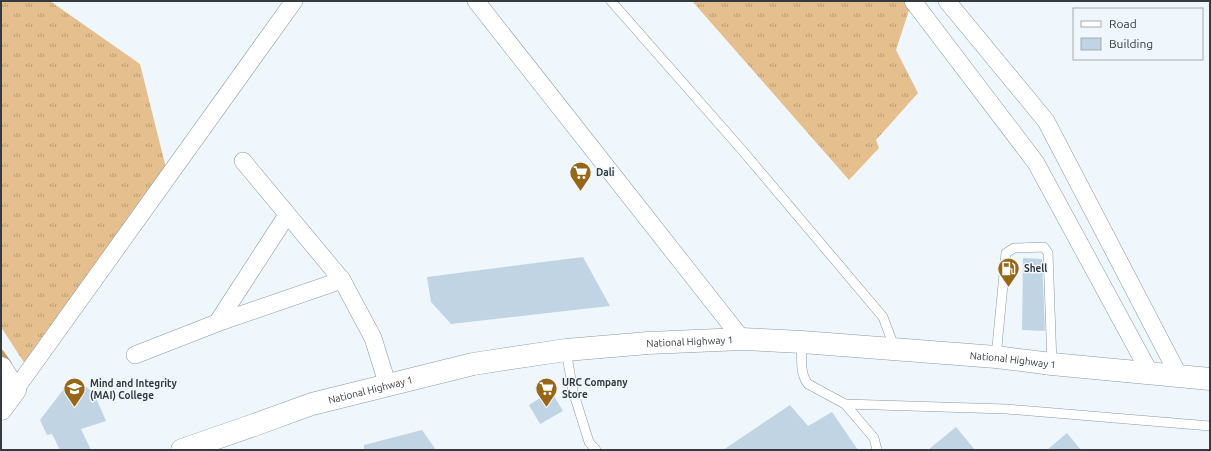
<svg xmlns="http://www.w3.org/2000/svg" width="1211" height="451" font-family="Ubuntu,sans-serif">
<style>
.grass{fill:url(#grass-tufts)}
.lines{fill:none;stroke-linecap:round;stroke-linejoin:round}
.stream{stroke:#c29962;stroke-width:5}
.building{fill:#c1d4e3}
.service-casing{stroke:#8799a7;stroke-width:10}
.minor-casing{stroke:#8799a7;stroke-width:18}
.tertiary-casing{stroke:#8799a7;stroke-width:23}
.trunk-casing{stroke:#8799a7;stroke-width:23}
.service{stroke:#fff;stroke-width:9}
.minor{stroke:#fff;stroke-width:17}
.tertiary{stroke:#fff;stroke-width:22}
.trunk{stroke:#fff;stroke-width:22}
.labels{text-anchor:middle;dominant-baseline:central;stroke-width:3;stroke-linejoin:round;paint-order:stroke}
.poi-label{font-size:10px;font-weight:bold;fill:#333b41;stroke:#eff6fc;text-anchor:start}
.street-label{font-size:10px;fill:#333b41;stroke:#eff6fc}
</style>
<defs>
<pattern id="grass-tufts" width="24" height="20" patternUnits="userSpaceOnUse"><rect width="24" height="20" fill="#e5bf8d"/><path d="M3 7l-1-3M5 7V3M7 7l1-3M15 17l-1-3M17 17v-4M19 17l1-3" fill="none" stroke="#ba9c75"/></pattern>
</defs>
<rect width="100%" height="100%" fill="#eff6fc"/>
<!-- grass -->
<g class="grass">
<path d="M1,1H50L140,64L168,176L27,367L1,327Z"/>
<path d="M692,1H909L911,4L896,50L918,93L876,140L879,148L849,180Z"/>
</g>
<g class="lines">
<!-- stream -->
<path class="stream" d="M1,352L9,363"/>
</g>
<!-- building -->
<g class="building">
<path d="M583,257L610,306L451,324L431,302L427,277Z"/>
<path d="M1023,258L1042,259L1045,331L1022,330Z"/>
<path d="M73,377L94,393L106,421L81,429L91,450H60L52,434L47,435L40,420Z"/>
<path d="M551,391L563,411L540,424L529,405Z"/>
<path d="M790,405L808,426L832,412L858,450H723Z"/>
<path d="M956,427L975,450H928Z"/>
<path d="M422,430L436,450H364V445Z"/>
<path d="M1067,433L1081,450H1047Z"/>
</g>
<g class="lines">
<defs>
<g id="service">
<path d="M611,1L742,150L883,317L895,349"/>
<path d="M802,342C802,355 799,373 808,384L845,404L874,438L877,450"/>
<path d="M566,350L573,391L589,442L596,450"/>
<path d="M996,357L1006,253L1014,248L1044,247L1048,253L1052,364"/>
<path d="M845,404L1006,409L1210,426"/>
</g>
<g id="minor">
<path d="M476,1L742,339"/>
<path d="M913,1L1036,163L1150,373"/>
<path d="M947,1L1046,121L1179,376"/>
<path d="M243,161L342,280L373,338L388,386"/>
<path d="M217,323L287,215"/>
<path d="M135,355L217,323L342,280"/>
<path d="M15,390L294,1"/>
</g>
<path id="tertiary" d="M1,368L15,390L1,409"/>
<g id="trunk">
<path id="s1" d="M182,450L254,425L312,404L473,364L566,350L648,343L742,339L802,342L996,357L1052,364L1210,379"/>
</g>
</defs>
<!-- service casing -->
<use href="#service" class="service-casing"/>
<!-- minor casing -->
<use href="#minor" class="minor-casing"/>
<!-- tertiary casing -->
<use href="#tertiary" class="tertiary-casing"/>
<!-- trunk casing -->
<use href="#trunk" class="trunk-casing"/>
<!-- service -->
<use href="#service" class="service"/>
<!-- minor -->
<use href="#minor" class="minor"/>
<!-- tertiary -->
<use href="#tertiary" class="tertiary"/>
<!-- trunk -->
<use href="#trunk" class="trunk"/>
</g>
<!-- icons -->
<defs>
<symbol id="supermarket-pin" viewBox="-11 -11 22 30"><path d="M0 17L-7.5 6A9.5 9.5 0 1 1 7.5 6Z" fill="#976617" stroke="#eff6fc"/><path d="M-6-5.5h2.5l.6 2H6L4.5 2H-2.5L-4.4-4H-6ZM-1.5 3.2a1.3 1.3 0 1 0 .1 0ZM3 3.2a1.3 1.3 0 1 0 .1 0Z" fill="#fff"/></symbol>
<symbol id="fuel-pin" viewBox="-11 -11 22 30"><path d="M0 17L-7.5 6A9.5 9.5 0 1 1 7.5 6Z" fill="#976617" stroke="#eff6fc"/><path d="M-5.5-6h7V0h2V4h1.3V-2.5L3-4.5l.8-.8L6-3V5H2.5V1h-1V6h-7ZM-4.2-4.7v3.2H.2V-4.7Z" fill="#fff"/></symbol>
<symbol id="university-pin" viewBox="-11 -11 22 30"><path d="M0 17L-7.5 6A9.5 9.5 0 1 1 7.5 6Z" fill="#976617" stroke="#eff6fc"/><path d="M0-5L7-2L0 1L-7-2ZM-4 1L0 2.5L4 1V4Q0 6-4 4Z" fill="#fff"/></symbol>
</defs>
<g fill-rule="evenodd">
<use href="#supermarket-pin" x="568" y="160" width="25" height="34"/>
<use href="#fuel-pin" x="996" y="256" width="25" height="34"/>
<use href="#supermarket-pin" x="534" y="376" width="25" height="34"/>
<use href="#university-pin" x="62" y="376" width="25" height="34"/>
</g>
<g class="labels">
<!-- poi labels -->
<g class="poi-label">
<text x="596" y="172">Dali</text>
<text x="1024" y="268">Shell</text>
<text x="562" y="382">URC Company<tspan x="562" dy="12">Store</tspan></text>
<text x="90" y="383">Mind and Integrity<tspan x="90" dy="12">(MAI) College</tspan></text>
</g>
<!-- street labels -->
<g class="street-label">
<text stroke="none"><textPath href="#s1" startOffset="522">National Highway 1</textPath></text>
<text stroke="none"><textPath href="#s1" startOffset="846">National Highway 1</textPath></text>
<text stroke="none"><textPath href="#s1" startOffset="198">National Highway 1</textPath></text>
</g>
</g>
<!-- border -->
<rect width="1211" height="451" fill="none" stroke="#333b41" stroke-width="4"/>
<!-- legend -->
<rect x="1073" y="8" width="130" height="52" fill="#eff6fc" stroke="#a4abb1"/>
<rect x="1081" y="21" width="20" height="6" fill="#ffffff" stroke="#a4abb1"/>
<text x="1109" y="28" font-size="12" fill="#333b41">Road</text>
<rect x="1081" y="38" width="20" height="12" fill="#c1d4e3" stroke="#a4abb1"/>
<text x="1109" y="48" font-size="12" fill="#333b41">Building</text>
</svg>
